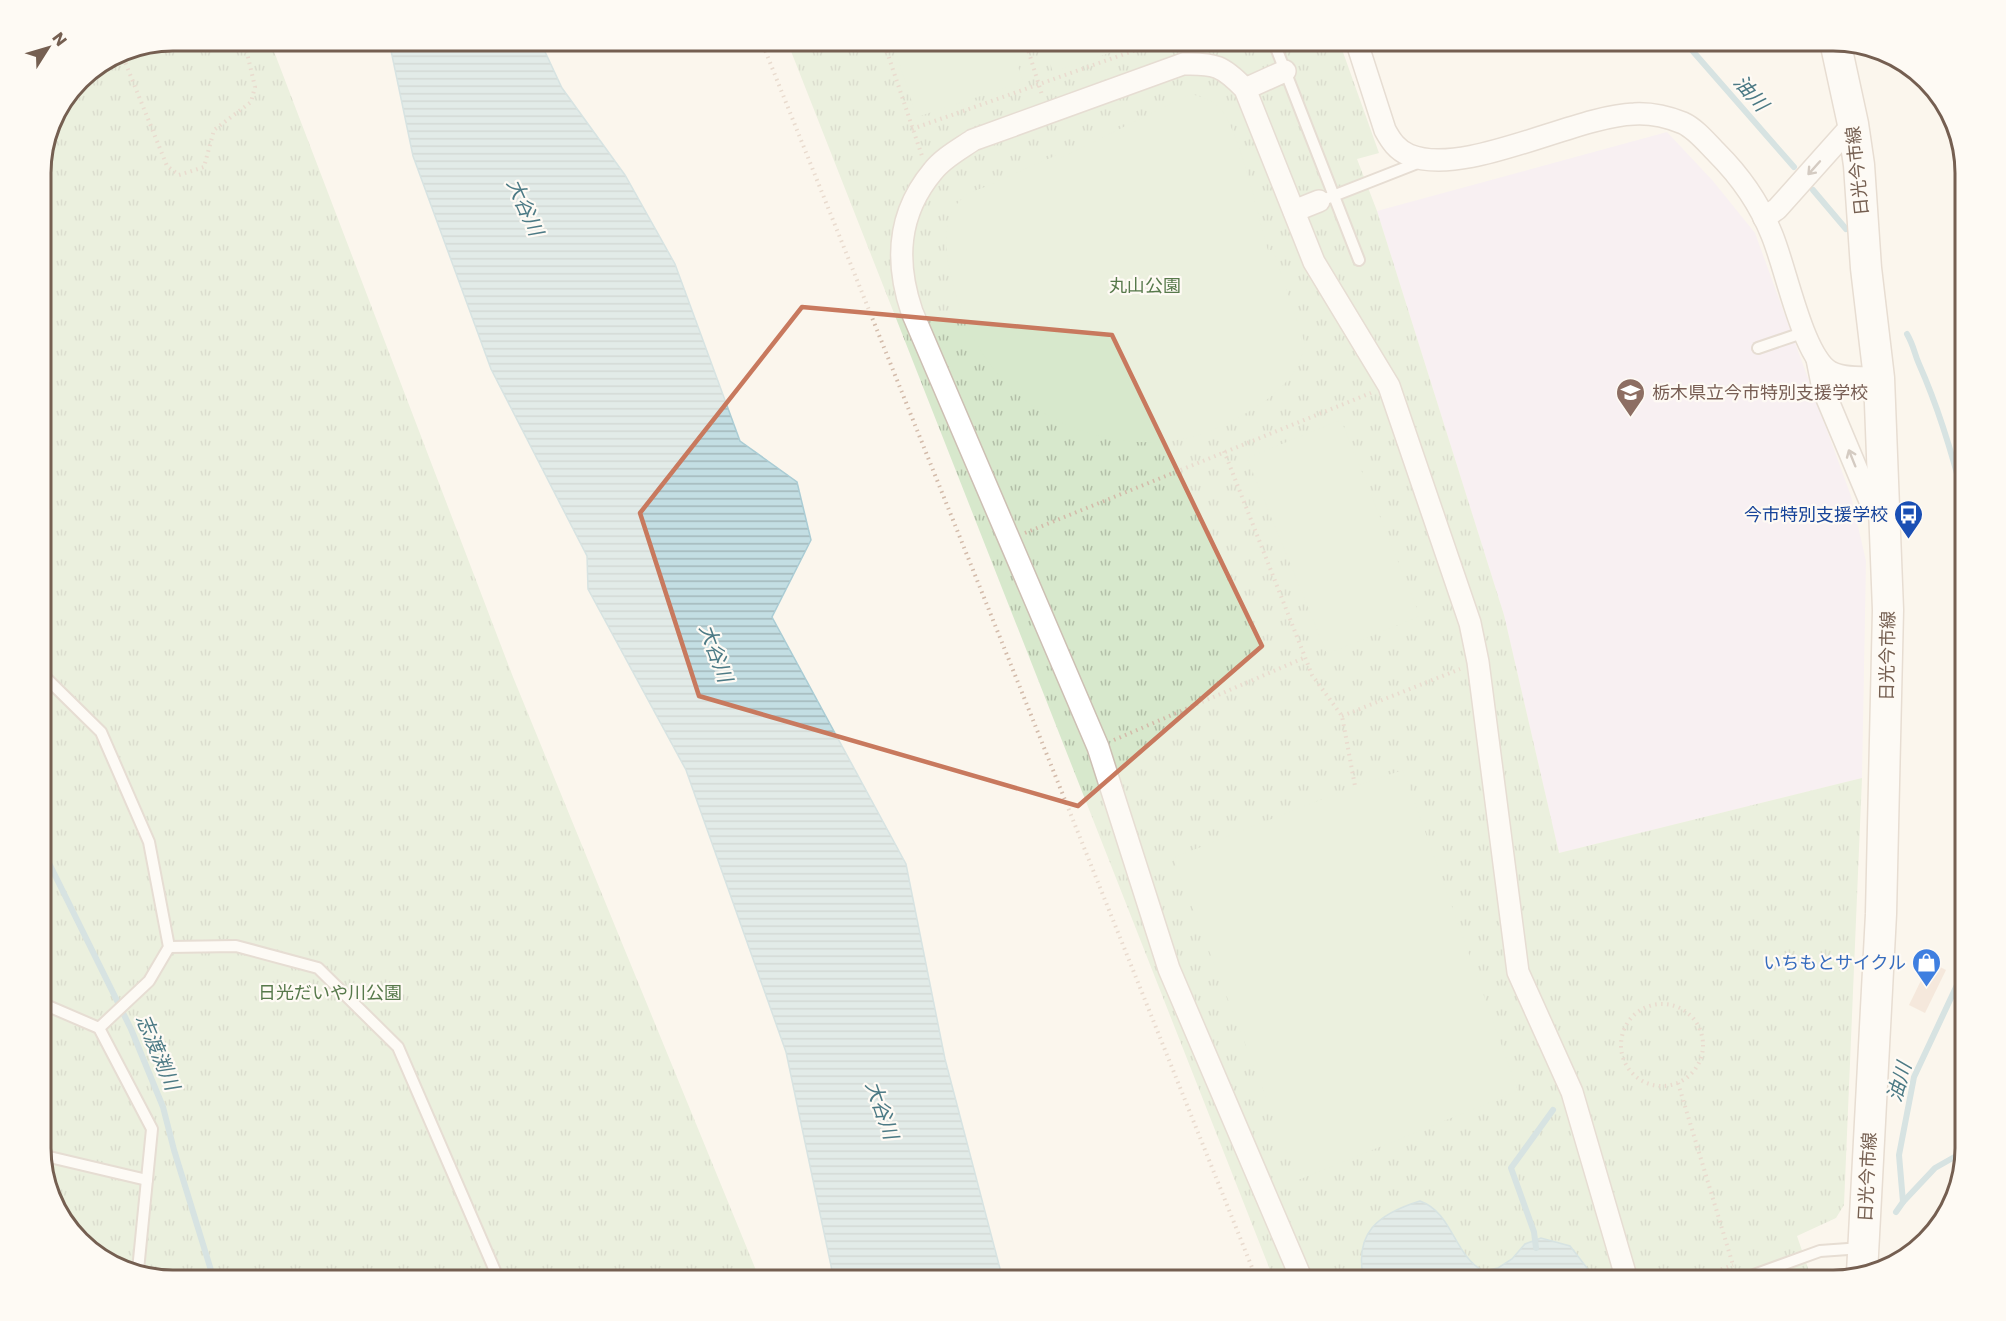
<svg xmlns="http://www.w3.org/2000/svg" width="2006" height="1321" font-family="Poppins,'Noto Sans JP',sans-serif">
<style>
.education{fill:#f3e9f8}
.grass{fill:url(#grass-tufts)}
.garden{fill:#d7e8cc}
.water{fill:url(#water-rules);stroke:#aaccd4;stroke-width:1.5}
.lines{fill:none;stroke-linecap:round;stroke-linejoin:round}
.stream{stroke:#aaccd4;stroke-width:6}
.building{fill:#eed8c7}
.lane-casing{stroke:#cdbfb3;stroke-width:14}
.street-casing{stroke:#cdbfb3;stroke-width:24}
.secondary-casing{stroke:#cfbfb1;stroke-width:33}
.path{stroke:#d3bbaa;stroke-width:4;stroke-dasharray:1.5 4.5;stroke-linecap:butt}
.lane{stroke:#fff;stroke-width:10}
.street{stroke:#fff;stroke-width:21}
.secondary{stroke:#fff;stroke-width:30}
.oneway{stroke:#a5978e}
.marked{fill:none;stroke:#c8795e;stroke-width:4.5;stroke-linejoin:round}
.labels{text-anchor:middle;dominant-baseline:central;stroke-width:4.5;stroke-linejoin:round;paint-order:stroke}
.street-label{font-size:18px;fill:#755f51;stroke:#fefaf4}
.park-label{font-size:18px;fill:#57794b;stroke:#fefaf4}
.education-label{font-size:18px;fill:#785e54;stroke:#fefaf4;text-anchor:start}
.transit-label{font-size:18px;fill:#164399;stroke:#fefaf4;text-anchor:end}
.shop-label{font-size:18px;fill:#366cbe;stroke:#fefaf4;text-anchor:end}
.water-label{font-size:20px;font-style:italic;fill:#4c7a85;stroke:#fefaf4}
.rim{fill:none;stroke:#755f51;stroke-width:3}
</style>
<defs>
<pattern id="grass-tufts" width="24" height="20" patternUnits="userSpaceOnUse" patternTransform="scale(1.5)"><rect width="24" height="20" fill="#d7e8cc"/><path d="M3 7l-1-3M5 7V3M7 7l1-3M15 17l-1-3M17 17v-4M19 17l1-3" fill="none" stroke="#b3bfa8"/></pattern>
<pattern id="water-rules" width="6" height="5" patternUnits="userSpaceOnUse" patternTransform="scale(1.5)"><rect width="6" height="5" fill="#c3dee3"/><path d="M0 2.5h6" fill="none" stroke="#a3b7ba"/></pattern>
</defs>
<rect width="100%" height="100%" fill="#fbf6ed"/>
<!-- education -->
<path class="education" d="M1667,132L1713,181L1755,233L1851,496L1866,561L1862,778L1559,853L1504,615L1377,211Z"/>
<!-- grass -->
<g class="grass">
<path d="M173,41H270L513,677L760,1280H173L100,1258L58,1215L41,1156V165L51,122L80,79L123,50Z"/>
<path d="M787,41H1339L1379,153L1357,159L1377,211L1504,615L1559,853L1862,778L1844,1205L1836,1218L1797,1236L1811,1277L1824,1276L1831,1280H1274Z"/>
</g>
<!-- garden -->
<g class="garden">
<path d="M892,41H1010L1023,82L917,117Z"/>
<path d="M1042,41V40L1145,41L1053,72Z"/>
<path d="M1190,94C1200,96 1211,99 1219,107C1240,130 1258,216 1268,250H1273L1305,344C1299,378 1270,400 1241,416C1224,425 1206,434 1187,438C1117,454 1035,424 992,367C970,339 958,306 950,272C944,248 943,213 965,196C972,191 983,188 990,185C1012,175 1034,165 1057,155L1059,159Z"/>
<path d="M1341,420L1420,616L1327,654L1247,458Z"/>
<path d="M1403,770L1518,1091L1298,1180L1173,858L1355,786Z"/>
</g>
<!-- water -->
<g class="water">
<path d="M389,41H540L562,88L625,175L675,264L740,441L797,482L811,540L772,617L906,864L945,1059L1003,1280H834L786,1052L686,770L588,589L587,556L491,369L413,156Z"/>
<path d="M1420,1201C1453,1213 1453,1254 1483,1271L1498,1268L1512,1259L1525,1244L1541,1238L1570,1246L1587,1268L1585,1279L1364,1280C1353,1233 1378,1214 1420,1201Z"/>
</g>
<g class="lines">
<!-- stream -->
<g class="stream">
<path d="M1683,40L1794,167"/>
<path d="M1813,190L1846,229"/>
<path d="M1907,334C1914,346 1914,353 1919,364C1939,409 1953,456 1965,504"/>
<path d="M41,847L131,1029L163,1107L174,1150L214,1280"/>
<path d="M1903,1202L1935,1168L1965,1151"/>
<path d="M1896,1212L1903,1202L1899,1155L1914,1077L1965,968"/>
<path d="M1536,1248L1534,1232L1511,1168L1553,1110"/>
</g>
</g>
<!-- building -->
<path class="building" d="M1930,962L1946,970L1925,1013L1909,1005Z"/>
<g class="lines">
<defs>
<g id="lane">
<path d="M1273,40L1359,260"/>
<path d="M1328,198L1425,160"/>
<path d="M1758,348L1805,332"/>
<path d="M41,673L101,732L149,842L169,947L149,981L99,1028"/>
<path d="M169,947L236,946L318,968L398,1047L499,1280"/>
<path d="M41,1003L99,1028L152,1129L138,1270"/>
<path d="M41,1155L147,1180"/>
<path d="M1740,1280L1820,1251L1862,1248"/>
</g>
<g id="street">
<path d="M1356,40L1385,130C1391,141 1397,150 1409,155C1464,178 1574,116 1634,114C1651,113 1668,117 1683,123C1696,129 1707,143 1717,153C1740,176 1760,205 1772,235C1786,269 1801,347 1826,369C1838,380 1864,377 1879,378"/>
<path d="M1245,89L1285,71"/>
<path d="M1294,211L1319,201"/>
<path d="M1764,218L1777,209L1853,124"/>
<path d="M1817,359L1823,389L1870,501L1882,502"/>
<path d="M1302,1280L1169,969L1098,747L912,312C895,262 897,214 933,171C943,158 960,149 973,140L1183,64C1215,63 1223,66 1245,89L1314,262L1389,386L1470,623L1478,662L1518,972L1572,1092L1627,1280"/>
</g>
<path id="secondary" d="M1835,41L1853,124L1859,165L1866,268L1879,378L1888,610L1881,914L1862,1273"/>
</defs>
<!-- lane casing -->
<use href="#lane" class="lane-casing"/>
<!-- street casing -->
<use href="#street" class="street-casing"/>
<!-- secondary casing -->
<use href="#secondary" class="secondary-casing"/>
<!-- path -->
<g class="path">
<path d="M761,40L1257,1280"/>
<path d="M883,40L922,156"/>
<path d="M1025,40L1042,95"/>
<path d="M121,52L167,166L179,175L204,167L214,130L251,102L255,87L244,40"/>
<path d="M912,129L1164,40"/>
<path d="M1224,451L1312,675L1342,716L1355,786"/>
<path d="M1025,533L1371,393"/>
<path d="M1342,716L1460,669"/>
<path d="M1114,740L1306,657"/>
<circle cx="1662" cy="1045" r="41"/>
<path d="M1678,1083L1733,1265"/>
<path d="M1693,1280L1733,1265"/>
<path d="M1789,1280L1809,1272"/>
</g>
<!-- lane -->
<use href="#lane" class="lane"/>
<!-- street -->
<use href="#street" class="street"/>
<!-- secondary -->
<use href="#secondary" class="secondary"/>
</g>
<!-- one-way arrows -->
<defs><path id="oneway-shaft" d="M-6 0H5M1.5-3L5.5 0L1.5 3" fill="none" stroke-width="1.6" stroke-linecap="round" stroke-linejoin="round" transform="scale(1.5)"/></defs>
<g class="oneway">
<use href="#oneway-shaft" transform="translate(1814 168) rotate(132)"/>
<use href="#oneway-shaft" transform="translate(1852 458) rotate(-112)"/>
</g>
<!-- marked area -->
<path d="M0 0H2006V1321H0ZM802,307L1112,335L1262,646L1078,806L699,696L640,513Z" fill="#fbf6ed" fill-opacity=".55" fill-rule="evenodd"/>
<path class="marked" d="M802,307L1112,335L1262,646L1078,806L699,696L640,513Z"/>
<!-- icons -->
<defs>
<symbol id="school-pin" viewBox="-11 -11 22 30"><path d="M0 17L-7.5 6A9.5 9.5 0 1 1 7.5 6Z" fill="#8d6e63" stroke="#fefaf4"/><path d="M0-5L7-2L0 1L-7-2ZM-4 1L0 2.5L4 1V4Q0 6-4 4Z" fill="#fff"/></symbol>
<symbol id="bus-pin" viewBox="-11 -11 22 30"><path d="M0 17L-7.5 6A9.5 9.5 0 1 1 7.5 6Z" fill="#1a4fb4" stroke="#fefaf4"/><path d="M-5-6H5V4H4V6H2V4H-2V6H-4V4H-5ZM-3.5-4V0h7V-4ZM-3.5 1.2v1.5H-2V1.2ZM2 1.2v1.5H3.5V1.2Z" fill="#fff"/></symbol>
<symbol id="shop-pin" viewBox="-11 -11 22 30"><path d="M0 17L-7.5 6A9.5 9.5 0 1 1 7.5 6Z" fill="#3f7fe0" stroke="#fefaf4"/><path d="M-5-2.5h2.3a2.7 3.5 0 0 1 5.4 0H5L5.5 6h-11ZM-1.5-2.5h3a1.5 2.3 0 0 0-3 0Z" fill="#fff"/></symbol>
</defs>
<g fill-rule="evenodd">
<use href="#school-pin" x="1614" y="376" width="33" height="45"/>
<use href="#bus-pin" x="1892" y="498" width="33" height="45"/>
<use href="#shop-pin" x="1910" y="946" width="33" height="45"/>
</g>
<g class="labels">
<!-- street labels -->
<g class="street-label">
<text transform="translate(1857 171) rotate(-96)">日光今市線</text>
<text transform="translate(1887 656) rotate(-89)">日光今市線</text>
<text transform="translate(1867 1177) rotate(-87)">日光今市線</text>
</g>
<!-- park labels -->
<g class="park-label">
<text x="1145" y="285">丸山公園</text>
<text x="330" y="992">日光だいや川公園</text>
</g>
<!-- education labels -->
<g class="education-label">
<text x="1652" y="392">栃木県立今市特別支援学校</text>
</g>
<!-- transit labels -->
<g class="transit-label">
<text x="1888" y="514">今市特別支援学校</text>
</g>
<!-- shop labels -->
<g class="shop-label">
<text x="1906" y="962">いちもとサイクル</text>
</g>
<!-- water labels -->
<g class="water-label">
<text transform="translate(1751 93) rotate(49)">油川</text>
<text transform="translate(525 207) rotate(66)">大谷川</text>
<text transform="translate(716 653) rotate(70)">大谷川</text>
<text transform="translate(158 1052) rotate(67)">志渡渕川</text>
<text transform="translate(1899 1082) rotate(-74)">油川</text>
<text transform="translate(882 1110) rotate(71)">大谷川</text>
</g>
</g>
<!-- crop -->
<path d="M0 0H2006V1321H0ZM173 51H1833A122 122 0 0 1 1955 173V1148A122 122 0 0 1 1833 1270H173A122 122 0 0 1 51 1148V173A122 122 0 0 1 173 51Z" fill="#fefaf4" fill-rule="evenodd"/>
<path class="rim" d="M173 51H1833A122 122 0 0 1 1955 173V1148A122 122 0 0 1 1833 1270H173A122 122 0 0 1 51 1148V173A122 122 0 0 1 173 51Z"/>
<!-- north arrow -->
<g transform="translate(48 48) rotate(53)" stroke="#fefaf4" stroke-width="4.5" paint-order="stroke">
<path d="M0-4.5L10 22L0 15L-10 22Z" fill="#755f51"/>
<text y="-9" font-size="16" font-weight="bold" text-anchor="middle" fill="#755f51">N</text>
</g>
</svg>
